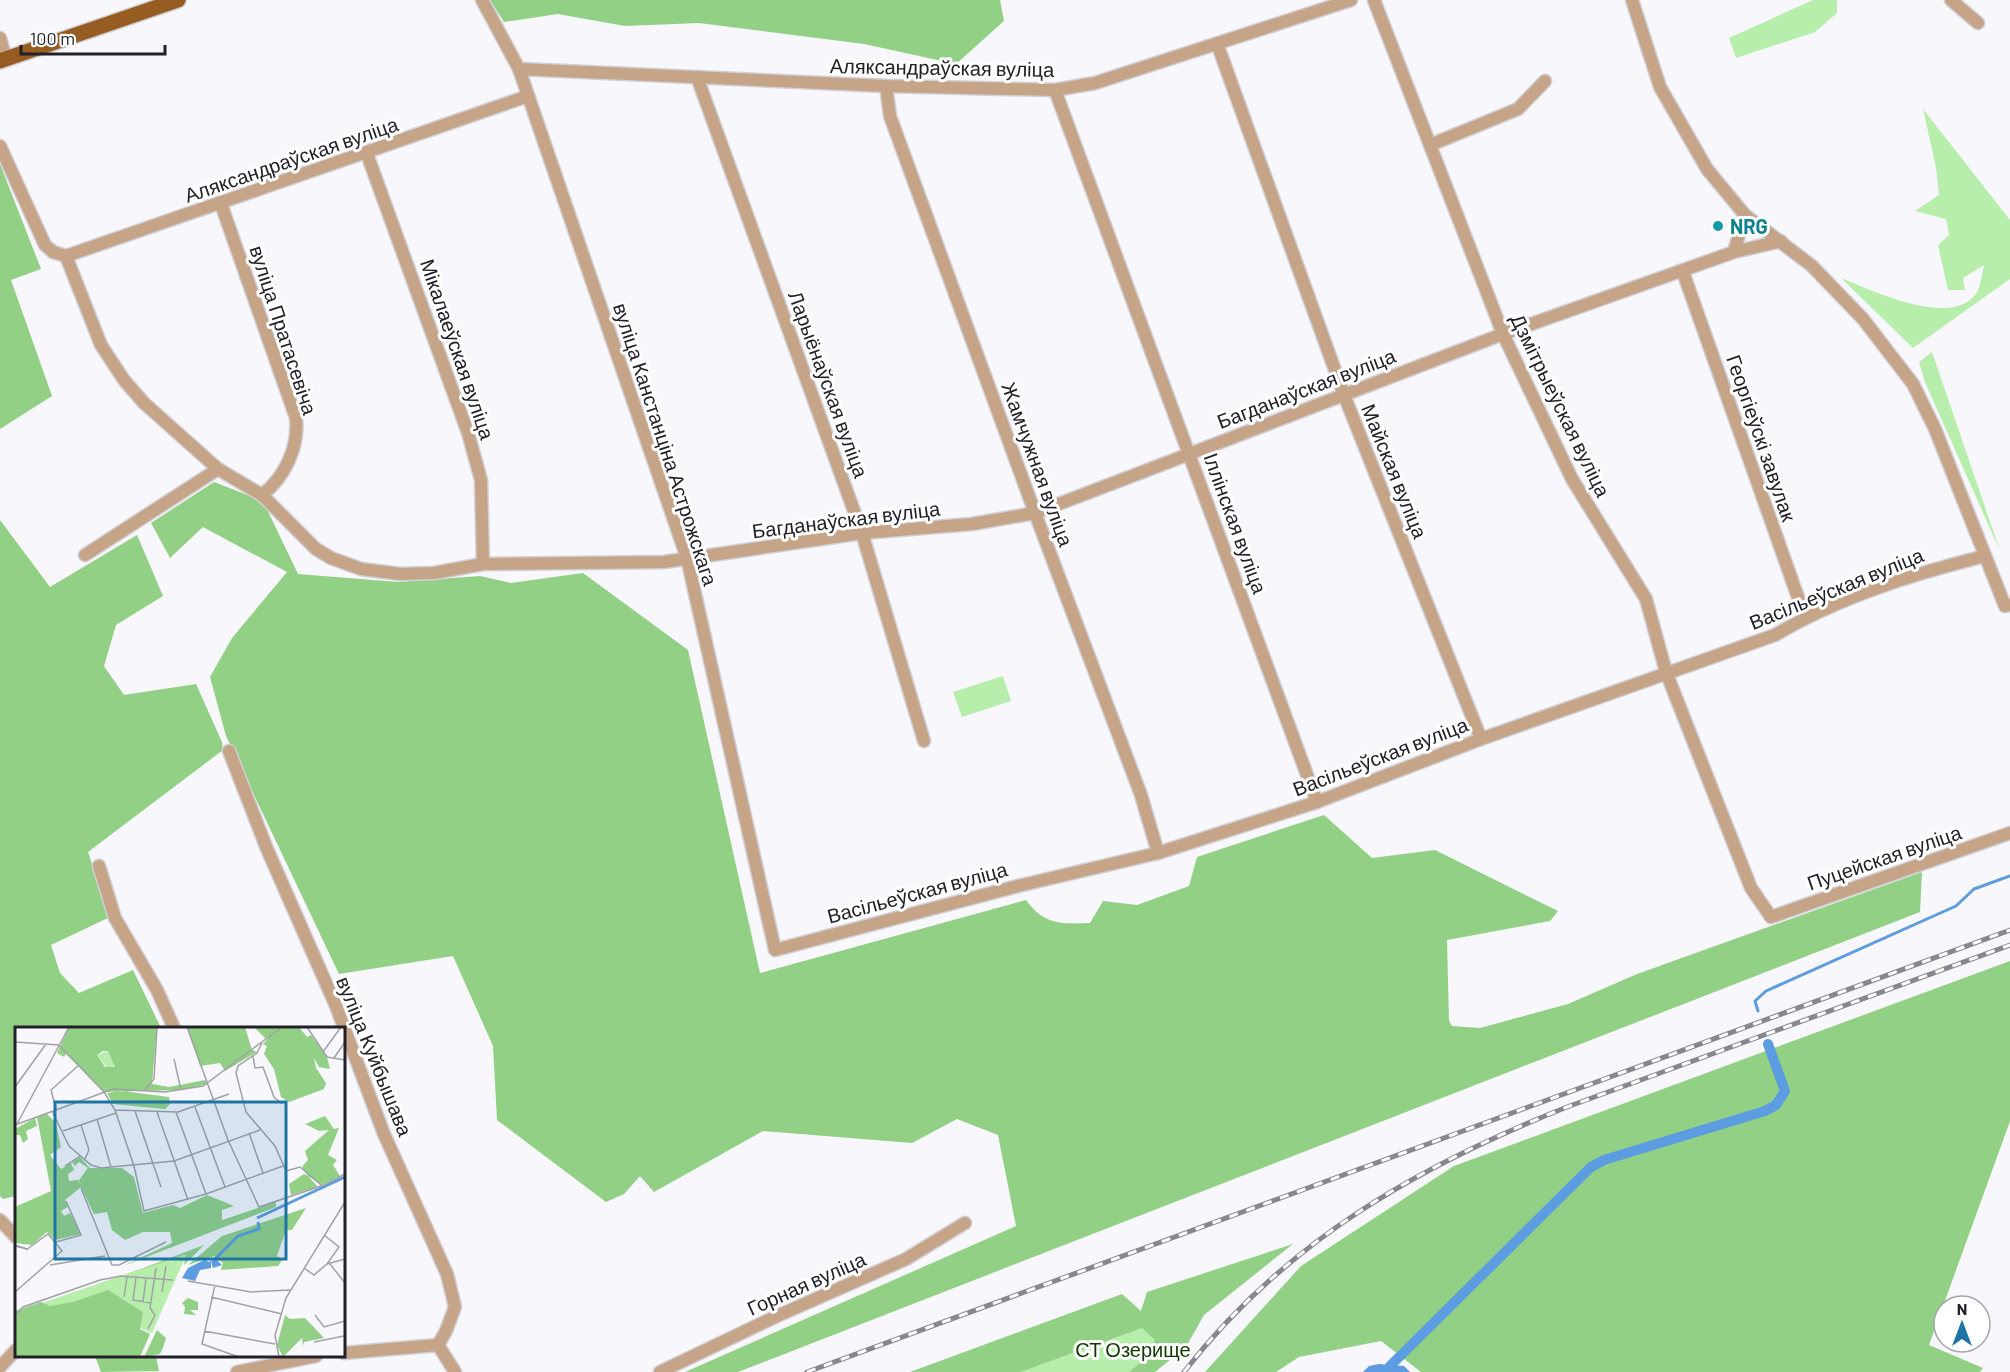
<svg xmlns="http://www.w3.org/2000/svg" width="2010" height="1372" font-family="Barlow,sans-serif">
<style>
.green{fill:#b7eeab}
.forest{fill:#92d185}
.water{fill:#5c9ce1}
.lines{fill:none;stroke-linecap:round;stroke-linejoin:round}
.stream{stroke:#5c9ce1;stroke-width:3}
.canal{stroke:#5c9ce1;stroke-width:10}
.minor-casing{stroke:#d1d0d6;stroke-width:15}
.major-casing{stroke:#d1d0d6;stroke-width:18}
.minor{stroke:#c5a488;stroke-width:12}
.major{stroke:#965c22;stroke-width:15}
.rail-casing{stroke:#89878e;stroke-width:5}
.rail{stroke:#fff;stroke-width:3;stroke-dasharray:9;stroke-linecap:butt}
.culture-dot{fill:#0f9aa8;stroke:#fff;stroke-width:2}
.labels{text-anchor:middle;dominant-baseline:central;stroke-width:6;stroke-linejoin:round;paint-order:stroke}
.street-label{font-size:20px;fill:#222029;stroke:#fff}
.culture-label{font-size:20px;font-weight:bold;fill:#0d838f;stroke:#fff;text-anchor:start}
.park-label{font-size:20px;fill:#0f3904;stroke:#fff}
.inset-river{fill:none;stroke:#5c9ce1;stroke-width:3}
.inset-road{fill:none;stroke:#a2a1a8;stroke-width:1.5}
.view{fill:#1e74a4;fill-opacity:0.15;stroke:#1e74a4;stroke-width:3}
.inset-edge{fill:none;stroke:#222029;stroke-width:3}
</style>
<rect width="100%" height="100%" fill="#f8f7fc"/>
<!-- green -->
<g class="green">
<path d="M1813,0H1837V13L1815,32L1736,58L1729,38Z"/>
<path d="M1923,109L2010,220V279L1913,348L1841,278C1871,290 1954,330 1977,292C1981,286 1982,273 1984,265L1963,278L1965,290H1948L1938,245L1949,235L1946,219L1915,211L1939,195L1936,167Z"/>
<path d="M1932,352L2000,551L1925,382L1919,362Z"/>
<path d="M1003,676L1011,701L962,717L953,692Z"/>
<path d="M1149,1320L1168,1338L1149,1372H991Z"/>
</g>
<!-- forest -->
<g class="forest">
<path d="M490,0H1000L1004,21L956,64L864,44L699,23L625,26L558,14L504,22Z"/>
<path d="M0,164L41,269L11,280L52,396L0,429Z"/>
<path d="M214,482L263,501L298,574L398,582L480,576L511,583L583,573L688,650L760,973L1026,900C1044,925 1061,924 1090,923L1103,901L1137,905L1189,886L1197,857L1324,815L1372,858L1435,850L1558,911L1550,921L1447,940L1449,1021L1452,1026L1480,1028L1568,1004L1637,974L1922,872L1920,912L738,1372H685L1016,1226L998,1135L957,1119L912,1143L763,1131L654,1192L640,1176L624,1194L606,1202L497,1120L493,1046L453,956L339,974L226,736L210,677L232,638L287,572L203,527L170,558L151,523Z"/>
<path d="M0,520L50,587L137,535L163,596L116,625L104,666L124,695L196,684L222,742L223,750L88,852L110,917L51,945L60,973L79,993L133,970L161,1028H16V1196L3,1199L0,1196Z"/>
<path d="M2010,961V1121L1929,1345L1983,1368L1980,1372H1421L1381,1341L1299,1357L1276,1372H1205L1301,1266L1454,1166Z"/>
<path d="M1293,1244L1204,1315L1186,1347L1155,1372H1129L1141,1362L1155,1340L1142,1328L1020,1372H910L1122,1294L1141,1311L1147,1292Z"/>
<path d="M95,1356H156L159,1371L101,1372Z"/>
</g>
<!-- water -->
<path class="water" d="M1379,1364L1404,1366L1410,1372H1363L1369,1366Z"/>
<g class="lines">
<!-- stream -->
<path class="stream" d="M1758,1011L1755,1001L1766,991L1956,906L1974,889L2010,876"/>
<!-- canal -->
<path class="canal" d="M1390,1366L1591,1167L1604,1160L1765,1111L1776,1105L1785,1091L1768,1044"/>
<defs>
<g id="minor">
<path d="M482,0L519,69L687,558L775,950L1022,885L1158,853L1317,802L1481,739L1775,635C1839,597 1913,574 1985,556"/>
<path d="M1374,0L1503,334L1572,479L1646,599L1666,672L1751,888L1771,917L2010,833"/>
<path d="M1632,0L1660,87L1707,169L1745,215L1812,266L1863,319L1913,384L1935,429L2005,606L2010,605"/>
<path d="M1951,0L1978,23"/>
<path d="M0,38L6,59"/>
<path d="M1218,46L1344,395L1481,739"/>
<path d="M519,69L886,86L1055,90L1095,83L1351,0"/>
<path d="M697,77L862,533L924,741"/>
<path d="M886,86L890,116L1035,513L1141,795L1158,853"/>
<path d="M1055,90L1317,802"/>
<path d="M1430,145L1518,109L1545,81"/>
<path d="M0,146L45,245L53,252L66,256"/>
<path d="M367,154L468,433L481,480L483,564"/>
<path d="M221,204L296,418C299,447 285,477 262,495"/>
<path d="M1734,252L1745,215"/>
<path d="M66,256L101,345L124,380L144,403L218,469L262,495L316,549L331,558L361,569L401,574L434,573L483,564L664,562L862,533L972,524L1035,513L1503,334L1734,252L1781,241"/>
<path d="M66,256L528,96"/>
<path d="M1683,272L1805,617"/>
<path d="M85,555L218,469"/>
<path d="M229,751L267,849L336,1006L384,1134L447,1274L455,1307L446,1331L438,1345"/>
<path d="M99,866L115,918L157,990L174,1028"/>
<path d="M0,1220L16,1237"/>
<path d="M438,1345L455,1372"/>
<path d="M344,1353L438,1345"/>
<path d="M0,1367L16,1350"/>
<path d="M237,1372L316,1356"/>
<path d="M660,1372L777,1316L906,1259L965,1223"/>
</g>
<path id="major" d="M0,61L178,0"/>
</defs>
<!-- minor casing -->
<use href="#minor" class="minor-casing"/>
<!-- major casing -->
<use href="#major" class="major-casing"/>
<!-- minor -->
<use href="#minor" class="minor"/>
<!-- major -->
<use href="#major" class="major"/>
<defs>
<g id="rail">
<path d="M807,1372L2010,930"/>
<path d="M1184,1372C1285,1242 1416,1167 1567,1107L2010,945"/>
</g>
</defs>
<!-- rail casing -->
<use href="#rail" class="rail-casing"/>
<!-- rail -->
<use href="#rail" class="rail"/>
</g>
<!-- markers -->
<circle class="culture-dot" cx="1718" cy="226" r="6"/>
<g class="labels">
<!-- street labels -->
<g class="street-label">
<text transform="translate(942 67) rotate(1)">Аляксандраўская вуліца</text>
<text transform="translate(291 159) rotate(-19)">Аляксандраўская вуліца</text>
<text transform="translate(284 330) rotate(72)">вуліца Пратасевіча</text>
<text transform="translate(458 349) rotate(71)">Мікалаеўская вуліца</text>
<text transform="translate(829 384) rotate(70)">Ларыёнаўская вуліца</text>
<text transform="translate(1306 388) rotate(-21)">Багданаўская вуліца</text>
<text transform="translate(1561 405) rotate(64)">Дзмітрыеўская вуліца</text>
<text transform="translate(1762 438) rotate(71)">Георгіеўскі завулак</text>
<text transform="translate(666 444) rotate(72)">вуліца Канстанціна Астрожскага</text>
<text transform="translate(1038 464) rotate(70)">Жамчужная вуліца</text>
<text transform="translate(1395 471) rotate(68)">Майская вуліца</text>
<text transform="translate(846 519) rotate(-7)">Багданаўская вуліца</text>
<text transform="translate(1236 523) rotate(70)">Іллінская вуліца</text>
<text transform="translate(1836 588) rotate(-22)">Васільеўская вуліца</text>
<text transform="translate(1380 756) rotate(-21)">Васільеўская вуліца</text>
<text transform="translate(1884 857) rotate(-19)">Пуцейская вуліца</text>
<text transform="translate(917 892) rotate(-15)">Васільеўская вуліца</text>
<text transform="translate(375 1056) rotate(68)">вуліца Куйбышава</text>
<text transform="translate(806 1283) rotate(-24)">Горная вуліца</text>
</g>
<!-- culture labels -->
<g class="culture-label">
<text x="1730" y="226">NRG</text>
</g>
<!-- park labels -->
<g class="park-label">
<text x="1133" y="1349">СТ Озерище</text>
</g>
</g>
<!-- overview -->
<g transform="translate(15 1027)">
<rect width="330" height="330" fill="#f8f7fc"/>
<path d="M93,24L101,36L94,43L82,28ZM172,226L137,306L61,274L35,279L27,276Z" fill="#b7eeab"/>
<path d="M54,0H142L137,57L154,60L190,53L192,57L166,63L89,65L51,27L49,30L42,26ZM88,24H93L100,40H90L82,28ZM172,0H230L237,23L242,25L210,44L205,36L185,39ZM239,0H284L292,10L296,8L312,30L315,42L304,40L299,31L301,41L311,56L309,62L274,75L266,70L259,42L249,27L252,19L248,17L255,9L251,12ZM107,64L154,70L155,77L150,82L98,77L92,66ZM32,87L41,96L46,120L35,128L46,142L56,136L59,143L53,147L54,154L63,153L66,158L64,153L73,141L64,135L60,139L57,135L65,130L75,141H107L119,150L128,186L158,178L165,181L192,168L219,179L207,183V193L261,175V180L108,239L157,216L155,205H128L110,213L97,203L92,185L79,187L66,160L50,173L53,180L46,184L49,189L55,186L66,207L40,213L32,205L17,218L0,216V180L36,164L22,90ZM310,89L319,102L324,101L313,128L322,133L318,138L325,149L307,158L293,149L303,160L276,168L274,157L289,147L293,149L287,140L293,133L290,124L314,103L304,104L290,97ZM20,91L22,99L11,104L13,112L8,116L5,108H0V102ZM291,181L277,203H271L262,229L268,232L263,239L206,243L208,236L199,229L173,238L207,209ZM189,218L169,238L171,227L110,248ZM93,263L128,285L125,302L135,307L125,330H0V284L26,275L35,279L61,274ZM173,271L183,275V283H175L181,288L169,287L170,280L167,276ZM270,288L275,292L290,291L309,311L289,315L288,319L287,311L268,330L262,318ZM142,303L151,311L148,321L145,327L129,330Z" fill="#92d185" fill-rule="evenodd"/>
<path d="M191,232L193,235L201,232L207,238L198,241L196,234V241L185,243L180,254L167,251L173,241Z" fill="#5c9ce1"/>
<path class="inset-river" d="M242,191L330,150M200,232L223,209L244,202L243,195"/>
<path class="inset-road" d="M172,0L213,113L244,180L309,158L330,147M292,0L312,30L330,33M0,15L44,18L89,65L100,83L119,139L129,184L191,167L268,139M247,16L242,26L223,39L221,46L231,85L260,119L271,144L285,140L306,158M308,25L326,0M238,29L240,41L248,40L259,70L267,77M319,31L330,15M159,32L166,63M0,60L31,17M129,64L139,52L142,0M180,80L210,160M41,82L36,63L64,38M100,83L163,85L214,67M37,84L54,119L76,138L86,141L159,134L245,103M120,84L146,160M142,85L173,173M161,85L191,167M82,92L96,140M2,97L54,0M0,98L98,62L150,65L188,59L267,0M66,98L74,123L70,132M48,104L101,86M234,106L248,146M50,139L65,129M66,161L97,238H104L151,215M309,208L324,220L312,237M41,215L66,208L51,174M0,218L12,222L0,219M315,237L330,256M35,238L90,229M289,241L299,248L312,237L330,232M121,251L118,273L136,276M173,254L236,265L275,263M200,258L187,317L224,330M0,265L47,224L33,207L11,223M147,265L151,239M109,270L112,250M196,270L267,287M128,275L131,251M0,288L8,280L85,253L106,249L158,253M300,288L309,300L330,294M133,302L140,288L135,281L141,241M189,304L260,317M299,315L329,309M264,330L260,308L271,271L330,175"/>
<path class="view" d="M40,75H271V232H40Z"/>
<rect width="330" height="330" class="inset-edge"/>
</g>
<!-- north arrow -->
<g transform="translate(1962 1324)"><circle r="28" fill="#ffffff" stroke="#a7a6a9" stroke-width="1.5"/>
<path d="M0-4.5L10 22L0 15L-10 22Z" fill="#1e74a4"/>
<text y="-9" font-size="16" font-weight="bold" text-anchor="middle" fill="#222029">N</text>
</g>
<!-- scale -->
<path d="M21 45v9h144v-9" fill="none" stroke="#222029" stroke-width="3"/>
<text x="30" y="45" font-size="18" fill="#222029" stroke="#ffffff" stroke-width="4.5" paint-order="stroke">100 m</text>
</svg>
